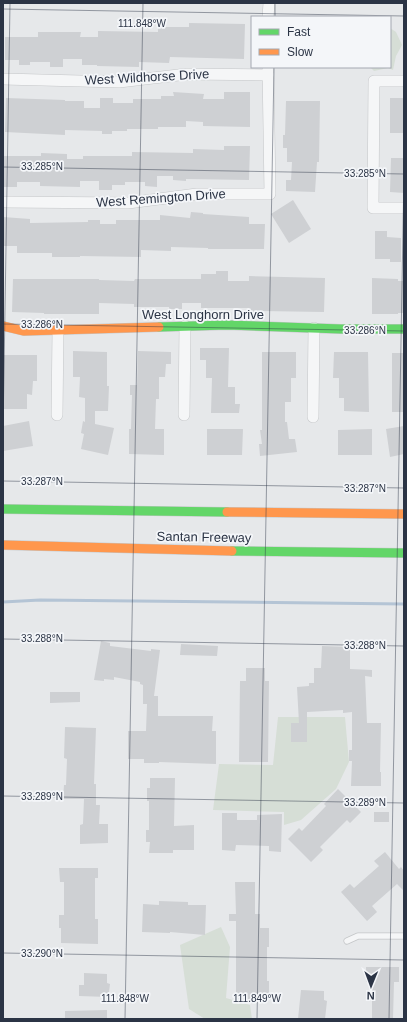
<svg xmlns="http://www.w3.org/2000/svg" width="407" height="1022" font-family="Arial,sans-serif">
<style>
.green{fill:#d6ded6}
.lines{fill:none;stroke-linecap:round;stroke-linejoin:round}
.stream{stroke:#b4c4d5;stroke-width:3}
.building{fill:#ced0d3}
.lane-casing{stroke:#c4c6c8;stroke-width:7}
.street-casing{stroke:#c4c6c8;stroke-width:12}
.fast-casing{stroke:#c4c6c8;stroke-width:10}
.slow-casing{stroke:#c4c6c8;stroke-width:10}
.lane{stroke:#f5f6f7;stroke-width:5.5}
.street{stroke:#f5f6f7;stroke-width:11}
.fast{stroke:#63d668;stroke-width:9}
.slow{stroke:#ff974d;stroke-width:9}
.ticks{fill:none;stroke:#2b3445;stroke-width:1;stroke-opacity:0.45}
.labels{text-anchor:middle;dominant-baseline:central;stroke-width:3.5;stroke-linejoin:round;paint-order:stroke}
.street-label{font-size:13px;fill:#2b3445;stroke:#f4f6f9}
.ticks-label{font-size:10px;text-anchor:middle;fill:#2b3445;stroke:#f4f6f9;stroke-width:3.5;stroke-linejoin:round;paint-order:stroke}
</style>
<rect width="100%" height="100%" fill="#e6e8ea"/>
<!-- green -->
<g class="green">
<path d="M390,28L396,32L402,45L396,56L393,70L388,68L374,71L370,67H390Z"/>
<path d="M278,717H345L349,762L336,789L301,820L284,825V812L213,810L219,764L273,765Z"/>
<path d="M221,927L230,947L226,998L250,1005L252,1019H205L189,1009L180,945Z"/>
</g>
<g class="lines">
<!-- stream -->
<path class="stream" d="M3,602L40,600L404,604"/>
</g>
<!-- building -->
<g class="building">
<path d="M189,23L245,24L244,59L170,57L169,63L139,62V67L97,66V65H82V59H63V67H50V62H30V65H19V60H5V37H38V32H81L80,37H98V31L158,32V27H189Z"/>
<path d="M173,92L204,94L203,99H224V92H250V127L203,126V122L186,121V127H158V129H127V131H112V134H102V131L65,130V135L5,132L6,98L65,100V101H84V108H100V98H113V103H133V99H161V96H174Z"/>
<rect x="390" y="98" width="14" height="35"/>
<path d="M286,101H320L319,162H317L315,192L286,191V180H291L292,162H287V148H283V135H285Z"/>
<path d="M224,146H250L249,180L186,179V181L173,180V176H157V187L145,186V182H125V185H112V190H99V181H80V187L40,186V182H17V187H4V156H41V153L67,154V159H83V156H132V152L193,153V149L224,150Z"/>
<path d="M391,158H404V193L390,192Z"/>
<path d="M293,200L311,229L289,243L271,214Z"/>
<path d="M191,212L203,213V214L249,217V224H265L264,249H208V248L171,247V251L141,250V257L80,256V257H52V253H17V246H3V217L30,219V223L88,222V220H100V224H116V220H160V215L190,218Z"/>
<path d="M375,231H387V237L401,238V262H390V259H375Z"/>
<path d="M216,271H228V281H249V276L325,278L324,312L261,311V313H249V308H201V303H182V309H169V307H134V304L99,303V314H44V313L12,312L13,279H99V280L134,281L135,279H201V274H216Z"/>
<path d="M372,278L398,279V281H404V313H398V314H372Z"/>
<path d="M200,348H229L228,387H235V404H240L239,413H211L212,378H206V360H200Z"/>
<path d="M73,351L107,352V386H109L108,411H95V424L114,428L108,455L81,449L84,434L81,433L83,421L85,422V398L79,397L80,377H73Z"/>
<path d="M138,351L171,352V364H166L165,377H159V399H156L155,429H164V455L129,454V429H131L132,395H130V385H137Z"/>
<path d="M262,352H296V378H291V402H285V422H287L289,439H295L297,452L260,456L259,444H262L260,430H262Z"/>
<path d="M334,352H368L369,412L344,411V398H339V378H333Z"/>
<rect x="392" y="353" width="12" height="59"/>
<path d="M3,355H37V381H33L32,395L27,394V409H3Z"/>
<path d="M29,421L33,446L3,451V426Z"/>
<path d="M404,426V454L390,457L386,429Z"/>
<path d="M207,429H243L242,455H207Z"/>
<path d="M372,429V455H338V430Z"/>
<path d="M101,641L110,643V646L151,651V649L160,650L154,696H158V716H213L212,731H216V764L159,762V763H144V759H128V731H146L147,704H143V685L140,684V682L114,677V680L104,679V681L94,680Z"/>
<path d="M181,644L218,646L217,656L180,655Z"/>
<path d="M322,646L350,647V669L372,670V677L365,676L367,723H381L380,772H381V786H351L352,761H349V750H352V712L343,713V710L307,712V742H291V723H299L297,687L309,686V683H314V668H321Z"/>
<path d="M246,668H265V681H269L268,762H239L240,681H246Z"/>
<path d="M50,692H80V702L50,703Z"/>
<path d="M65,727L96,728L94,784H96V805H100L99,824H108V843L80,844V825L83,824L84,799H63L64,785H66L67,759L64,758Z"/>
<path d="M150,778H175L174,826L194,825V850H173V853H149L150,842H146V830H149V801H147V788H150Z"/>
<path d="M338,789L361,812L350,823L347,820L320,847L323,850L311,862L288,839L299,828L302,831L326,806L324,804Z"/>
<rect x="374" y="812" width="15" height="10"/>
<path d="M222,813H237V820H257V815L282,814L281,852L269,851V846L236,845L235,851L222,850Z"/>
<path d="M385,852L399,869L401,867L404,871V891L397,884L372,906L377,912L367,921L341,892L350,884L354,888L379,866L374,861Z"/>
<path d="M59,868H98V878H95V919H98V944L61,943V928H59V915H64V882H60Z"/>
<path d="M235,882H255V914H260V928H269V947H267V981H269V1000H236V921H229V914H236Z"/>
<path d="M159,901L188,902V905H206L205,935L170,932V933L142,932L143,904L159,905Z"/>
<path d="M366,967H399V982H394L393,1019H372V982H366Z"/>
<path d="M84,973L107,974V983L110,984L109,992H108V997L79,996V985H84Z"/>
<path d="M301,990L324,991V1000L327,1001L325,1019H298Z"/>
<path d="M107,1010V1019H65V1011Z"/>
</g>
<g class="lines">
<defs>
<path id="lane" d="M347,941L358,936H404"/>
<g id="street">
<path d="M268,17L269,3"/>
<path d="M3,79L119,82L187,74L268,75"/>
<path d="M404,81H374L373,208H404"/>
<path d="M3,202L128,203L197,194H270L268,67"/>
<path d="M57,415L58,330"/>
<path d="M184,415L185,326"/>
<path d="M313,417L314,328"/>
</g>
<g id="fast">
<path d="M159,327L227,325L341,329H404"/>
<path d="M3,509L227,512"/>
<path d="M232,551L404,553"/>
</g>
<g id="slow">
<path d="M3,326L24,331L159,327"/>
<path d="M227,512L404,514"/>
<path d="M3,545L232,551"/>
</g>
</defs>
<!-- lane casing -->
<use href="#lane" class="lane-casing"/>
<!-- street casing -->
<use href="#street" class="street-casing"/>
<!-- fast casing -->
<use href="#fast" class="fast-casing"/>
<!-- slow casing -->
<use href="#slow" class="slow-casing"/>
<!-- lane -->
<use href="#lane" class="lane"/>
<!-- street -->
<use href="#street" class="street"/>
<!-- fast -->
<use href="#fast" class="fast"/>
<!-- slow -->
<use href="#slow" class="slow"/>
</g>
<!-- ticks -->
<path class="ticks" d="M3,9L404,16M275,17V3M3,167L404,174M3,324L404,331M3,432L10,3M3,481L404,488M3,639L404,646M3,796L404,803M3,953L404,960M125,1019L143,3M257,1019L274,67M389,1019L404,173"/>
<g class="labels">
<!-- street labels -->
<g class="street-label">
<text transform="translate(147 77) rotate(-3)">West Wildhorse Drive</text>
<text transform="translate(161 198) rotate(-4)">West Remington Drive</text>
<text x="203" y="314">West Longhorn Drive</text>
<text transform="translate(204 537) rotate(1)">Santan Freeway</text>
</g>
</g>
<g class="ticks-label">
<text x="142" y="27">111.848°W</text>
<text x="42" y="170">33.285°N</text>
<text x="365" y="177">33.285°N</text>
<text x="42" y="328">33.286°N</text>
<text x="365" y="334">33.286°N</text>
<text x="42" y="485">33.287°N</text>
<text x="365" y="492">33.287°N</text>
<text x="42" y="642">33.288°N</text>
<text x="365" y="649">33.288°N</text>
<text x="42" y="800">33.289°N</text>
<text x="365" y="806">33.289°N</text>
<text x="42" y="957">33.290°N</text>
<text x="125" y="1002">111.848°W</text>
<text x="257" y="1002">111.849°W</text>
</g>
<!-- border -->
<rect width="407" height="1022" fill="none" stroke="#2b3445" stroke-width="8"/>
<!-- legend -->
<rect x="251" y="16" width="140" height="52" fill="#f4f6f9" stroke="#a4a8b1"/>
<rect x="259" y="29" width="20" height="6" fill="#63d668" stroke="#a4a8b1"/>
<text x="287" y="36" font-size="12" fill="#2b3445">Fast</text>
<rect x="259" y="49" width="20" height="6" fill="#ff974d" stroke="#a4a8b1"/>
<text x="287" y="56" font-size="12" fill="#2b3445">Slow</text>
<!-- north arrow -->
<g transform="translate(371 986) rotate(181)" stroke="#f4f6f9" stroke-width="3" paint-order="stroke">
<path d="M0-3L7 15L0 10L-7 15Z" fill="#2b3445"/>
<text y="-6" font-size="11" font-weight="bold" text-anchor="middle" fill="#2b3445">N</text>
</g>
</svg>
